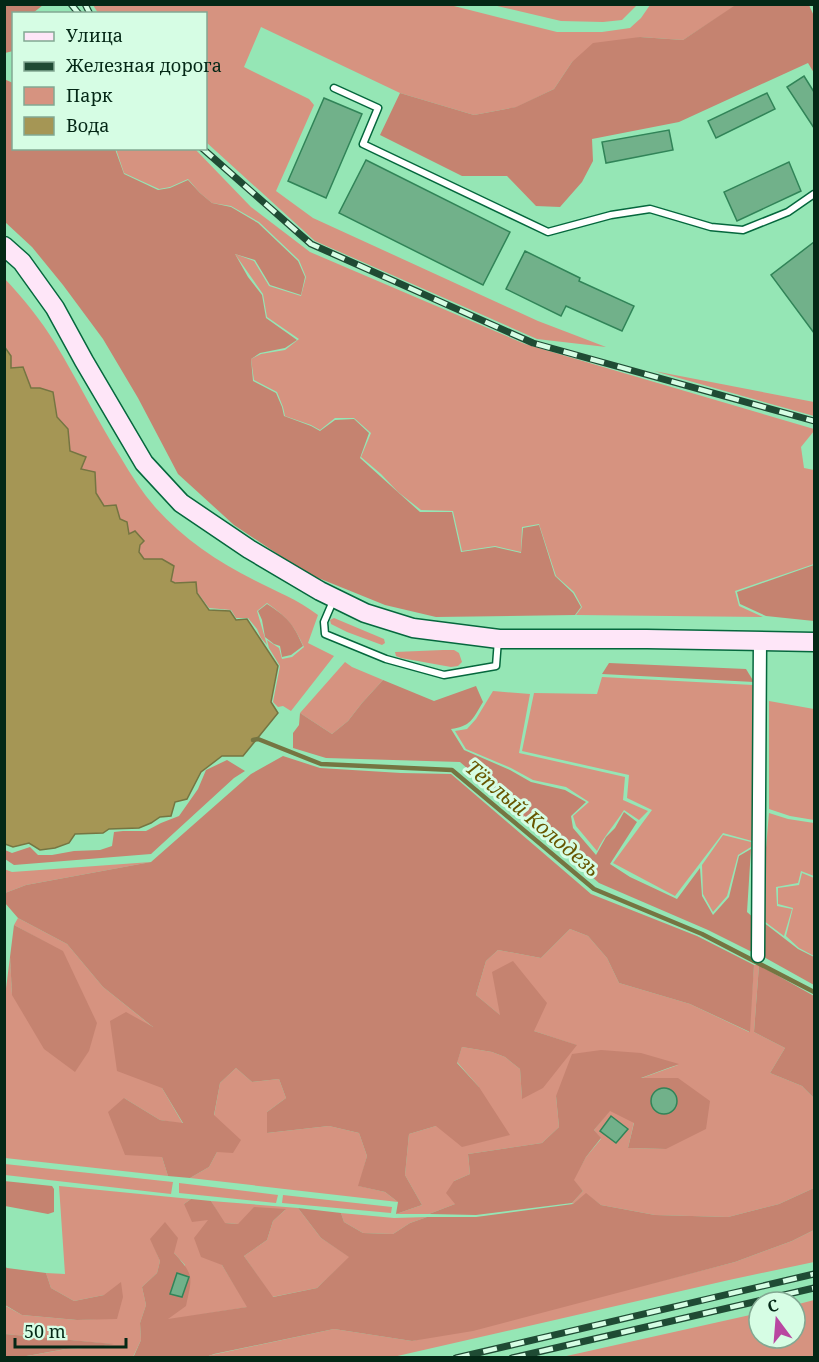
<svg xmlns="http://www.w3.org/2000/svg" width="819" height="1362" font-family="'Noto Serif',serif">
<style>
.green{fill:#d69380}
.forest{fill:#c58370}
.water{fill:#a59655;stroke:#757542;stroke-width:1.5}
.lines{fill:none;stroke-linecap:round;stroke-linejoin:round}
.stream{stroke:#757542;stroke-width:4.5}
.building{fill:#71b18a;stroke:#318458;stroke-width:1.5}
.lane-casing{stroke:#05673d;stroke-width:9}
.street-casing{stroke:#05673d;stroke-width:15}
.secondary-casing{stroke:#05673d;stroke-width:21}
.lane{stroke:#fff;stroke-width:6}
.street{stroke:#fff;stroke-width:12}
.secondary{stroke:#fee6f8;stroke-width:18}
.rail-casing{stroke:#1f4b34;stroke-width:7}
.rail{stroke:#d6fde4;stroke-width:4.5;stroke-dasharray:14;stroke-linecap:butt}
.labels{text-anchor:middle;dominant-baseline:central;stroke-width:6;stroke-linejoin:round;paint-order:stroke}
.water-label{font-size:20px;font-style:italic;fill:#665600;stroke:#d6fde4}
</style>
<rect width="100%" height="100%" fill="#95e6b5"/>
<!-- green -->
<g class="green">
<path d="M93,5H450L557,32H602L630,28L641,18L650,5H737L683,40L640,37L572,62L554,89L517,107L474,115L400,93L261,27L244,67L309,99L314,105L276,191L313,218L538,321L606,347L537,339L315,241L206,142V14L98,13Z"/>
<path d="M493,5H637L622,20L603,22L561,21Z"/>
<path d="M116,149H195L251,207L310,252L525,344L814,429V431L801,447L804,468L814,470L813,484L814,487V564L735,591L739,606L763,617L576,615L582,607L574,592L556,576L539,524L522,527L521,552L495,546L462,551L453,511L421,510L398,492L381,474L361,457L371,433L354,418H335L320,430L311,425L285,416L283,407L277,392L254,380L251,359L261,354L285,350L299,339L267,317L263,294L235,254L254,261L269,286L301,296L306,277L299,260L259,222L231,206L212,203L200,193L188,179L170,187L159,189L124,173Z"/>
<path d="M4,278C23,298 40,319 55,343C78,381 97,420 121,458C131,475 142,492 155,507C182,538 218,562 254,580C277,592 297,599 318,615L308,643L334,656L291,711L283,706L278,707L273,702L280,666L269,648L267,640L279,648L282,659L292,657L304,647C293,624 288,618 267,603L257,611L267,645L261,638L257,629L248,618H236L231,610L209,608L197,592L196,583C168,585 171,583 162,559H144L139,553L140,545L144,541L129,535L120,519L104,506L96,493L95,473L81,469L70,451L68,429L57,417L53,392L40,388H31L10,368L11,356L5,346Z"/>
<path d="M654,371L814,402V416Z"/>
<path d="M334,618L384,639L385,643L382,645L347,632L331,624L330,620Z"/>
<path d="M443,650H454L459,653L462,662L458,666L451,667L401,658L396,656L395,652Z"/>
<path d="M345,662L352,667L383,680L362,703L348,721L332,734L300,713Z"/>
<path d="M602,677L753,685L752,841L723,833L675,896L613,863L652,810L627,798L629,775L522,751L534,693L597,694Z"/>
<path d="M493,691L530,694L519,753L625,777L623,800L648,811L639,820L624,810C615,824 604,836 597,851L576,826L573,816L589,802L566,787L533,780L511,768L466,749L455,731L467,729L476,719Z"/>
<path d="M769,701L814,709V820L790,816L769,809Z"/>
<path d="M769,813L788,819L814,823V876L801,871L798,883L776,887L777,906L792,909L784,936L760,918Z"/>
<path d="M723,835L751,842V847L738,855L727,896L713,912L703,894L702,865Z"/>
<path d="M151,862L26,885L5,893L4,869L12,872Z"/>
<path d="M802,873L814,878V956L799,948L786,936L793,908L778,904V888L799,885Z"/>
<path d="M18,918L67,944L103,987L159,1032L162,1088L183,1124L160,1120L124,1098L162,1157L168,1176L5,1158L4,1004L10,957L12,995L63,952L14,925Z"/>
<path d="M570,929L588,936L607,958L619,983L690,1004L749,1032L754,965H759L754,1032L785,1048L770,1073L802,1086L814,1098V1188L779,1204L728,1217L655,1215L601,1205L586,1194L573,1204L572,1203L583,1191L573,1180L586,1157L601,1139L594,1130L610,1110L634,1122L628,1148L666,1149L639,1079L678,1065L556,1096L559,1127L542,1143L468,1154L470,1174L454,1181L455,1204L429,1214H396L422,1205L405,1175L409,1134L436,1126L479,1087L457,1062L462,1047L492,1052L505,1057L520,1069L522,1098L576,1045L534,1031L501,1016L476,995L486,961L498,950L541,958Z"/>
<path d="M236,1068L252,1082L279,1079L286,1098L267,1112V1133L329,1126L359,1133L367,1156L359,1186L385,1192L398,1202L190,1178L209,1167L217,1152L214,1116L220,1083Z"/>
<path d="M5,1164L173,1182L171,1194L5,1175Z"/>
<path d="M179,1183L278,1195L276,1203L179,1193Z"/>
<path d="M59,1186L191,1199L184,1204L209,1219L222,1265L248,1307L167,1320L185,1265L174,1253L151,1239L160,1261L157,1273L142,1287L146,1305L140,1323L141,1340L133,1357H22L66,1349L101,1347L111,1344L5,1334L4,1305L22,1315L77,1320L117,1318L104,1295L74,1301L51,1288L46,1273L65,1274Z"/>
<path d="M283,1195L392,1207L391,1213L282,1203Z"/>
<path d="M211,1201L298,1208L321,1238L350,1257L317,1288L272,1297L244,1256L267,1240L273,1221L285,1210L238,1224L224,1223Z"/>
<path d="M341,1213L394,1218L427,1217L410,1223L393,1234L363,1233L344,1222Z"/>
<path d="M814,1230V1262L729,1280L393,1357L206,1358L211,1355L334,1329L412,1341L649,1284L735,1262L792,1241Z"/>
<path d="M814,1300V1357H562L759,1313V1338H795V1305Z"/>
</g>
<!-- forest -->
<g class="forest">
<path d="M737,4L809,5L814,16V73L808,63L679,122L592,139L593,161L582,182L560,207L536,206L507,176H462L380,135L400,93L474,115L516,107L554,89L572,62L593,43L640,37L683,40Z"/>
<path d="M4,5H43L33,13L14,14L13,51L5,53Z"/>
<path d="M4,79L13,83L14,148L115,149L124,174L158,190L170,188L188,180L200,193L212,203L231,207L258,223L298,261L305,277L301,295L270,285L255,260L235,254L248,277L262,295L266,318L297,340L285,348L260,353L251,359L253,381L276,393L282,407L284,416L311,426L320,431L335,420L354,419L369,433L360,458L420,512H452L461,552L495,547L521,553L523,528L539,525L555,576L573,593L581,607L575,615L436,617L385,605L306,573L234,525L178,474L138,398L103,339L63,285L32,247L5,222Z"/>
<path d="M814,565V621L766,616L740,604L737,592Z"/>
<path d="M267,604C287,617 293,623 303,646L291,655L282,657L280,646L274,644L265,637L262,620L258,611Z"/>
<path d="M609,663L746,669L754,682L602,674Z"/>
<path d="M383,680L434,701L476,686L483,702C472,720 471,726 451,729L464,750L510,770L531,782L565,790L586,802L571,816L573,828L596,855L606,837L615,828L624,812L637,822L610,864L630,877L677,899L700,868L702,896L713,915L729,897L739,856L751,849L747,912L755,919L756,954L708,930L599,883L460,762L326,758L293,748V733L299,725L300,713L332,734L348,721L362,703Z"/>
<path d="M283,756L320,768L401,773L451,774L591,894L697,936L754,965L750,1032L690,1004L619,983L607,958L588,936L570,929L541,958L498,950L486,961L476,995L500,1015L492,972L513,961L547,1003L534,1031L577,1045L543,1088L522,1099L520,1069L505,1057L492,1052L462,1047L457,1063L479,1087L510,1135L462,1147L436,1126L409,1134L405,1175L422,1205L396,1214L398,1202L385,1192L358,1186L367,1156L359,1133L329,1126L267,1133V1112L286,1098L279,1079L252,1082L236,1068L220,1083L214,1115L241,1140L233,1153L217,1152L209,1167L190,1178L168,1176L162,1157L125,1155L108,1112L124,1098L160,1120L183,1123L162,1088L117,1071L110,1021L126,1012L153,1027L103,987L67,944L18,918L5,903V893L26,885L151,862L251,774Z"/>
<path d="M227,760L245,771L234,778L151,854L14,865L5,859V850L12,853L30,847L38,855H52L74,851L100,850L112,846L114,832L123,831H146L161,823L179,816L198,789L206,770Z"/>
<path d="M759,919L798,949L814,957V985L760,955Z"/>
<path d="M14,925L63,951L97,1023L89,1051L75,1072L44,1049L12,995L10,957Z"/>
<path d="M759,965L814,996V1098L802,1086L770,1073L785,1048L754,1032Z"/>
<path d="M601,1050L641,1053L679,1064L641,1078H678L710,1101L706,1129L666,1149L628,1148L634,1123L610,1111L594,1130L601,1138L586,1157L574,1180L583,1191L572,1203L476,1215L429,1214L455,1204L446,1193L454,1181L470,1174L468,1154L542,1143L559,1127L556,1096L572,1054Z"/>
<path d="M4,1181L52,1186L54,1189V1212L48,1214L5,1206Z"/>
<path d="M814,1188V1230L792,1241L735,1262L473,1331L412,1341L334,1329L214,1354L206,1357L133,1358L141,1340L140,1323L146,1305L142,1287L157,1273L160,1261L150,1239L165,1222L178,1238L174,1253C195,1276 192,1277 186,1306L168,1319L247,1307L222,1265L201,1257L194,1238L208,1220L192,1222L184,1204L191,1199L211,1201L225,1223L238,1224L254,1207L286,1209L273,1221L267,1240L244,1256L273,1297L317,1288L349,1257L321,1238L298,1208L341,1213L344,1222L363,1233L393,1234L410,1223L427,1217H476L573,1204L586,1193L601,1205L655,1215L728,1217L779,1204Z"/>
<path d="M4,1266L7,1268L46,1273L51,1288L74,1301L104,1295L121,1282L123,1297L117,1319L77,1320L22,1315L5,1305Z"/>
<path d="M5,1334L114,1344C98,1348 82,1347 66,1349C44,1352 28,1358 5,1357Z"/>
</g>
<!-- water -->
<path class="water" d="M4,346L11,356V368L23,367L31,388H40L53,392L57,417L68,429L70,451L86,457L81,469L95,472L96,493L104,506L116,505L120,519L127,522L129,534L135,531L144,541L140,545L139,552L144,559H162L174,566L171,581L175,583L196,582L197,593L209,610L230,611L236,620L247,619L278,666L271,702L278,713L243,756H222L201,772L187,799L175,802L171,816L160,817L151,823L139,828L109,829L103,833L75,834L69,843L55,848L40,850L29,843L13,847L5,844Z"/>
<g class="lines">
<!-- stream -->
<path class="stream" d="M253,740L258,739L321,764L452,770L594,889L702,934L814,992"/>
</g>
<!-- building -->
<g class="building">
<path d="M804,76L814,92V128L787,87Z"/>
<path d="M767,93L775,109L716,138L708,121Z"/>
<path d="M324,98L362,114L326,198L288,181Z"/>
<path d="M669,130L673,150L606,163L602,142Z"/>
<path d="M366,160L510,232L483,285L339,213Z"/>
<path d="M789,162L801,191L737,221L724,192Z"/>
<path d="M814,242V333L771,275Z"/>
<path d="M525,251L580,278L579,281L634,306L622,331L566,306L561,316L506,289Z"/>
<circle cx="664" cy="1101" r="13"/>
<path d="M611,1116L628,1129L616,1143L600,1131Z"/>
<path d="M177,1273L189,1277L182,1297L170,1294Z"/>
</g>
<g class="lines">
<defs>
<g id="lane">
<path d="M334,88L378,108L363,144L548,232L611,215L650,209L711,227L743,230L788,212L814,194"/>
<path d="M333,601L324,622L325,634L386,659L444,675L496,666L498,640"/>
</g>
<path id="street" d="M758,956L760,641"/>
<path id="secondary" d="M4,246L22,262L55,308L84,361L144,463L181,503L249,549L320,591L365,613L413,628L499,639H647L814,642"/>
</defs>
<!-- lane casing -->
<use href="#lane" class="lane-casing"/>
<!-- street casing -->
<use href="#street" class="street-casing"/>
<!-- secondary casing -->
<use href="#secondary" class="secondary-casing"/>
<!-- lane -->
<use href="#lane" class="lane"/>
<!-- street -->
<use href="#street" class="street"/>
<!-- secondary -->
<use href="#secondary" class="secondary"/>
<defs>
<g id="rail">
<path d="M71,4L79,14"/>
<path d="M85,4L90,14"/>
<path d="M202,148L311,244L533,343L814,421"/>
<path d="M456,1358L814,1274"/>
<path d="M512,1358L814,1288"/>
</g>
</defs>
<!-- rail casing -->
<use href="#rail" class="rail-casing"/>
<!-- rail -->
<use href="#rail" class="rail"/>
</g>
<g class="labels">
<!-- water labels -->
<g class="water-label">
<text transform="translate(533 818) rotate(40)">Тёплый Колодезь</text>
</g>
</g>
<!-- border -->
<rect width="819" height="1362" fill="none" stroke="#042816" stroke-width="12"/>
<!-- legend -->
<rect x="12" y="12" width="195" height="138" fill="#d6fde4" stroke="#82a892" stroke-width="1.5"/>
<rect x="24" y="32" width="30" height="9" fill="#fee6f8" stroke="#82a892" stroke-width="1.5"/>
<text x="66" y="42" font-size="18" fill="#042816">Улица</text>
<rect x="24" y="62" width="30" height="9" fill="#1f4b34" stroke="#82a892" stroke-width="1.5"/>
<text x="66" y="72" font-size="18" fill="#042816">Железная дорога</text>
<rect x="24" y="87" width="30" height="18" fill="#d69380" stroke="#82a892" stroke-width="1.5"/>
<text x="66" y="102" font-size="18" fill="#042816">Парк</text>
<rect x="24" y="117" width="30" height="18" fill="#a59655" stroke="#82a892" stroke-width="1.5"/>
<text x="66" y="132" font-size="18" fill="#042816">Вода</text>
<!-- north arrow -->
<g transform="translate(777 1320) rotate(344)"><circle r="28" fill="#d6fde4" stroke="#82a892" stroke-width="1.5"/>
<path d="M0-4.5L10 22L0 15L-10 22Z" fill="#b947a1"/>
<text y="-9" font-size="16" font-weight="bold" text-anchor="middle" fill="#042816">С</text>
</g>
<!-- scale -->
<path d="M15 1338v9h111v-9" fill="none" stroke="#042816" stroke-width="3"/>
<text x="24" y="1338" font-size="18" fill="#042816" stroke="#d6fde4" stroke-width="4.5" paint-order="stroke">50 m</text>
</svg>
